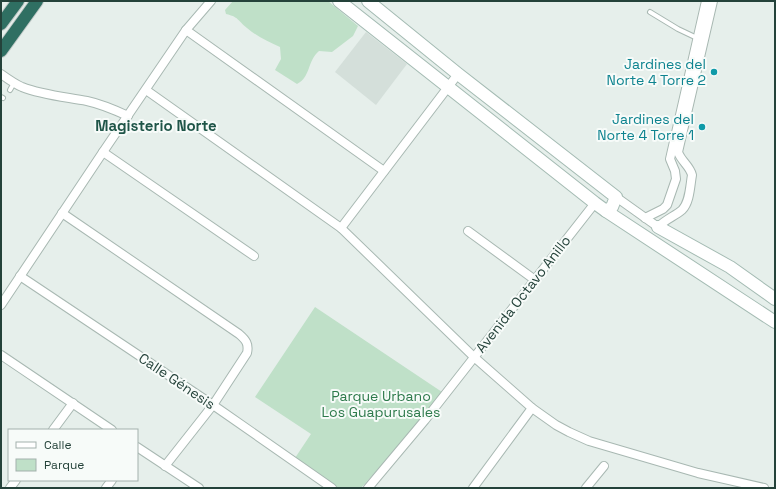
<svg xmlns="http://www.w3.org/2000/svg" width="776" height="489" font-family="'Space Grotesk',sans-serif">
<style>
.built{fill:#d4dfda}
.green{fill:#bfe0c8}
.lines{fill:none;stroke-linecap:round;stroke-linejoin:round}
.lane-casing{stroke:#a8b8b2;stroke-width:6}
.street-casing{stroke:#a8b8b2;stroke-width:10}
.secondary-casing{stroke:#a4bbb3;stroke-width:14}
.highway-casing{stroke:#c2cac8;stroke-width:14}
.lane{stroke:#fff;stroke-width:4}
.street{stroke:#fff;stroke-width:8}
.secondary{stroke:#fff;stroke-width:12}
.highway{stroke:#2f6f62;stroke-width:12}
.culture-dot{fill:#0f9aa8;stroke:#f7fbf9;stroke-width:1.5}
.labels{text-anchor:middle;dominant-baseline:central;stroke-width:4;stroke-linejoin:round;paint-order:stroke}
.culture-label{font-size:14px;fill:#0d838f;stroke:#f7fbf9;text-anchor:end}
.street-label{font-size:14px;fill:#24423a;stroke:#f7fbf9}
.park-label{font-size:14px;fill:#2d7a4b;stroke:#f7fbf9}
.neighbourhood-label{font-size:15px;font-weight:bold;fill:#1f5548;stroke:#f7fbf9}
</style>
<rect width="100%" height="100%" fill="#e6efeb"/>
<!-- built -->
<path class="built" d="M366,32L407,64L376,105L335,72Z"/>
<!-- green -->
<g class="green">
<path d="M233,1H328L358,26L353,36L332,52L319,51C307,61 311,77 297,84L275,70L281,59L280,47C269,42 256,36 247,28C237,20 239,17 226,14L225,10Z"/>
<path d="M315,307L445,394L361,488H338L295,458L311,434L255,397Z"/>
</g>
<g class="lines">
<defs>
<g id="lane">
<path d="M650,12L678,29L697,38"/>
<path d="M10,90L14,83"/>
<path d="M1,97L3,98"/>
</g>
<g id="street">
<path d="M186,30L384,171"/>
<path d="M1,74C8,79 15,84 22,87C42,95 66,97 87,101C101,104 115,110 128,116"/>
<path d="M146,90L341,228L474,357L532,408L556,425L569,432L589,441L698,473L764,488"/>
<path d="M103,152L254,256"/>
<path d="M616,197L658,227C666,219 675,216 682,210C690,202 690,186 692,175C690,166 681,161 678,152L713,1"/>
<path d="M62,213L239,334C246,340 249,344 247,353L213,405L165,466"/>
<path d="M645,218L663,209L667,205L676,179L675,171L670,159L706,1"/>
<path d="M341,228L458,74"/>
<path d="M468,231L535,280"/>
<path d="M20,276L213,405L332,488"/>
<path d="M1,305L103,152L186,30L211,1"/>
<path d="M1,355L112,430"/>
<path d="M53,430L73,403"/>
<path d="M137,447L199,488"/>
<path d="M10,488L16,480"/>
<path d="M106,488L112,480"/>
<path d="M368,488L425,420L595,203"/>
<path d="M473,488L532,408"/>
<path d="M586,488L604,466"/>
</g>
<g id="secondary">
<path d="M339,1L595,203L606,211L612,207L616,197L458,74L368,1"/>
<path d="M606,211L775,322"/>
<path d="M658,227L730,267L775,299"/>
</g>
<g id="highway">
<path d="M1,24L18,1"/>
<path d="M1,51L37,1"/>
</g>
</defs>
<!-- lane casing -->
<use href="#lane" class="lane-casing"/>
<!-- street casing -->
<use href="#street" class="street-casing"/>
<!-- secondary casing -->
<use href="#secondary" class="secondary-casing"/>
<!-- highway casing -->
<use href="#highway" class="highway-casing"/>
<!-- lane -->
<use href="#lane" class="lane"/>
<!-- street -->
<use href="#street" class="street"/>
<!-- secondary -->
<use href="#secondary" class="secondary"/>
<!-- highway -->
<use href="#highway" class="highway"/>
</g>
<!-- markers -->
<g class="culture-dot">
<circle cx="714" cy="72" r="4"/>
<circle cx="702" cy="127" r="4"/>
</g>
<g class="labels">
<!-- culture labels -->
<g class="culture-label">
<text x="706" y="64">Jardines del<tspan x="706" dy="16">Norte 4 Torre 2</tspan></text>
<text x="694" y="119">Jardines del<tspan x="694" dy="16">Norte 4 Torre 1</tspan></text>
</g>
<!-- street labels -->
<g class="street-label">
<text transform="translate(523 294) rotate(-52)">Avenida Octavo Anillo</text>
<text transform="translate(177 381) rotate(34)">Calle Génesis</text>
</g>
<!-- park labels -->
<g class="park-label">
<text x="381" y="396">Parque Urbano<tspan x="381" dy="16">Los Guapurusales</tspan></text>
</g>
<!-- neighbourhood labels -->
<g class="neighbourhood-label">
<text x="156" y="125">Magisterio Norte</text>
</g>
</g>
<!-- border -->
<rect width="776" height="489" fill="none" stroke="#24423a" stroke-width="4"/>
<!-- legend -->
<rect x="8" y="429" width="130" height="52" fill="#f7fbf9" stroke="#a3b1ad"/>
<rect x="16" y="442" width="20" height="6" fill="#ffffff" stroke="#a3b1ad"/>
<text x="44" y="449" font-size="12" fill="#24423a">Calle</text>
<rect x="16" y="459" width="20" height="12" fill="#bfe0c8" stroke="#a3b1ad"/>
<text x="44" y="469" font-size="12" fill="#24423a">Parque</text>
</svg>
